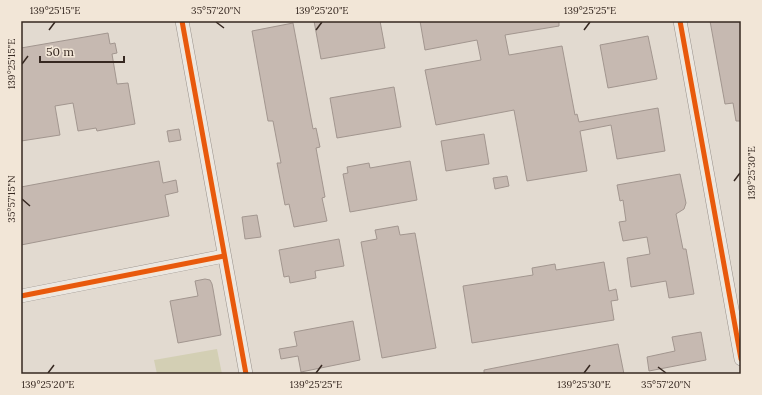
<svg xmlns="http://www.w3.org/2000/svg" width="762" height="395" font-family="Lora,serif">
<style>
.green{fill:#d3cfb4}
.building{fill:#c6b9b1;stroke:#a2968f}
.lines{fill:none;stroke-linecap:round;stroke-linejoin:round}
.secondary-casing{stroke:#978f88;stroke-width:14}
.secondary{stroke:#ebe7e1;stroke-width:13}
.cycleway-casing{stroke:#f2e6d7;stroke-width:8}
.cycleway{stroke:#e8590c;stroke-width:5}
.ticks{fill:none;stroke:#362821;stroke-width:1.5}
.neatline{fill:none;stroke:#362821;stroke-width:1.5}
.ticks-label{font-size:10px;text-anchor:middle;fill:#362821}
</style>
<rect width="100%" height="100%" fill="#e2dad0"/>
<!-- green -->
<path class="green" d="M217,349L222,374H157L154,360Z"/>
<!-- building -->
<g class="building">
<path d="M314,21H380L385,48L321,59Z"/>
<path d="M420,21H559V26L505,35L509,55L562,46L575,115L577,114L579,122L658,108L665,151L617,159L611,125L580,131L587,171L527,181L514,110L436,125L425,70L481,60L477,40L425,50Z"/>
<path d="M710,21H741V121H736L733,103L725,104Z"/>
<path d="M293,23L313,129L316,128L320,147L316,148L325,197L322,198L327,221L294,227L289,204L285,205L277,163H281L273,121H268L252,31Z"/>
<path d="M108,33L110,44L115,43L117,53L112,54L117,84L128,83L135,124L97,131L96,128L78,131L73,103L55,106L60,135L21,141V48Z"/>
<path d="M648,36L657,79L608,88L600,45Z"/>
<path d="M394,87L401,127L337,138L330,98Z"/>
<path d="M179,129L181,140L169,142L167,131Z"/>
<path d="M484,134L489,164L446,171L441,141Z"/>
<path d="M159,161L163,183L176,180L178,192L165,195L169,216L21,245V187Z"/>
<path d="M410,161L417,200L350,212L343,174L348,173L347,167L369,163L370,168Z"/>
<path d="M680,174L686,203L684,209L676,214L683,249H686L694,294L669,298L666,281L631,287L627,258L650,254L647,237L623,241L619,222L626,221L623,200L620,201L617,185Z"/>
<path d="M507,176L509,186L495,189L493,178Z"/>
<path d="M257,215L261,237L245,239L242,217Z"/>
<path d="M398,226L400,235L415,233L436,348L382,358L361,242L377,239L375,230Z"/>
<path d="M339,239L344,266L315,271L316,278L290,283L289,276L284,277L279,250Z"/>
<path d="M604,262L609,291L616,289L618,300L611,301L614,320L472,343L463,286L533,275L532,268L555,264L556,270Z"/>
<path d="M205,279L210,280L212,284L213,289L221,335L178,343L170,301L198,296L195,281Z"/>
<path d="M353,321L360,360L301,372L298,356L281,359L279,349L297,346L294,332Z"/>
<path d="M701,332L706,360L649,371L647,357L675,351L672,337Z"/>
<path d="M618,344L624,374H484V370Z"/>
</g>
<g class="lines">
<defs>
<g id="secondary">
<path d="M182,21L246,374"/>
<path d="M680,21L741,359"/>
<path d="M21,296L224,256"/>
</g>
</defs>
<!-- secondary casing -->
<use href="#secondary" class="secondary-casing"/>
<!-- secondary -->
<use href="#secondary" class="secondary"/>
<defs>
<g id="cycleway">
<path d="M182,21L246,374"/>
<path d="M680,21L741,359"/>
<path d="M21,296L224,256"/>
</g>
</defs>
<!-- cycleway casing -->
<use href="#cycleway" class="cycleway-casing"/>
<!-- cycleway -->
<use href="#cycleway" class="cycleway"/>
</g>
<!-- ticks -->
<path class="ticks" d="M216,22L224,28M49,30L55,22M316,30L322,22M584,30L590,22M22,64L28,56M734,181L740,173M22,199L30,206M658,367L666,373M48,373L54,365M316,373L322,365M584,373L590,365"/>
<!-- border -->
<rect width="762" height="395" fill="none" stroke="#f2e6d7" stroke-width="44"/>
<!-- scale -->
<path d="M40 56v6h84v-6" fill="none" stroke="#362821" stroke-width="2"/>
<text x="46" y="56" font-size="12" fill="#362821" stroke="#f2e6d7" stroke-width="3" paint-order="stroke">50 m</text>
<rect x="22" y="22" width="718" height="351" class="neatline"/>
<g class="ticks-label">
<text x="55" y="14">139°25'15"E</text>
<text x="216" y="14">35°57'20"N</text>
<text x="322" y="14">139°25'20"E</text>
<text x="590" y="14">139°25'25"E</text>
<text transform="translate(11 64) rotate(-90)" y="4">139°25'15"E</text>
<text transform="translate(751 173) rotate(-90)" y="4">139°25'30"E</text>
<text transform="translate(11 199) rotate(-90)" y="4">35°57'15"N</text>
<text x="48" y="388">139°25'20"E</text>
<text x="316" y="388">139°25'25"E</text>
<text x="584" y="388">139°25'30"E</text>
<text x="666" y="388">35°57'20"N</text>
</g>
</svg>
